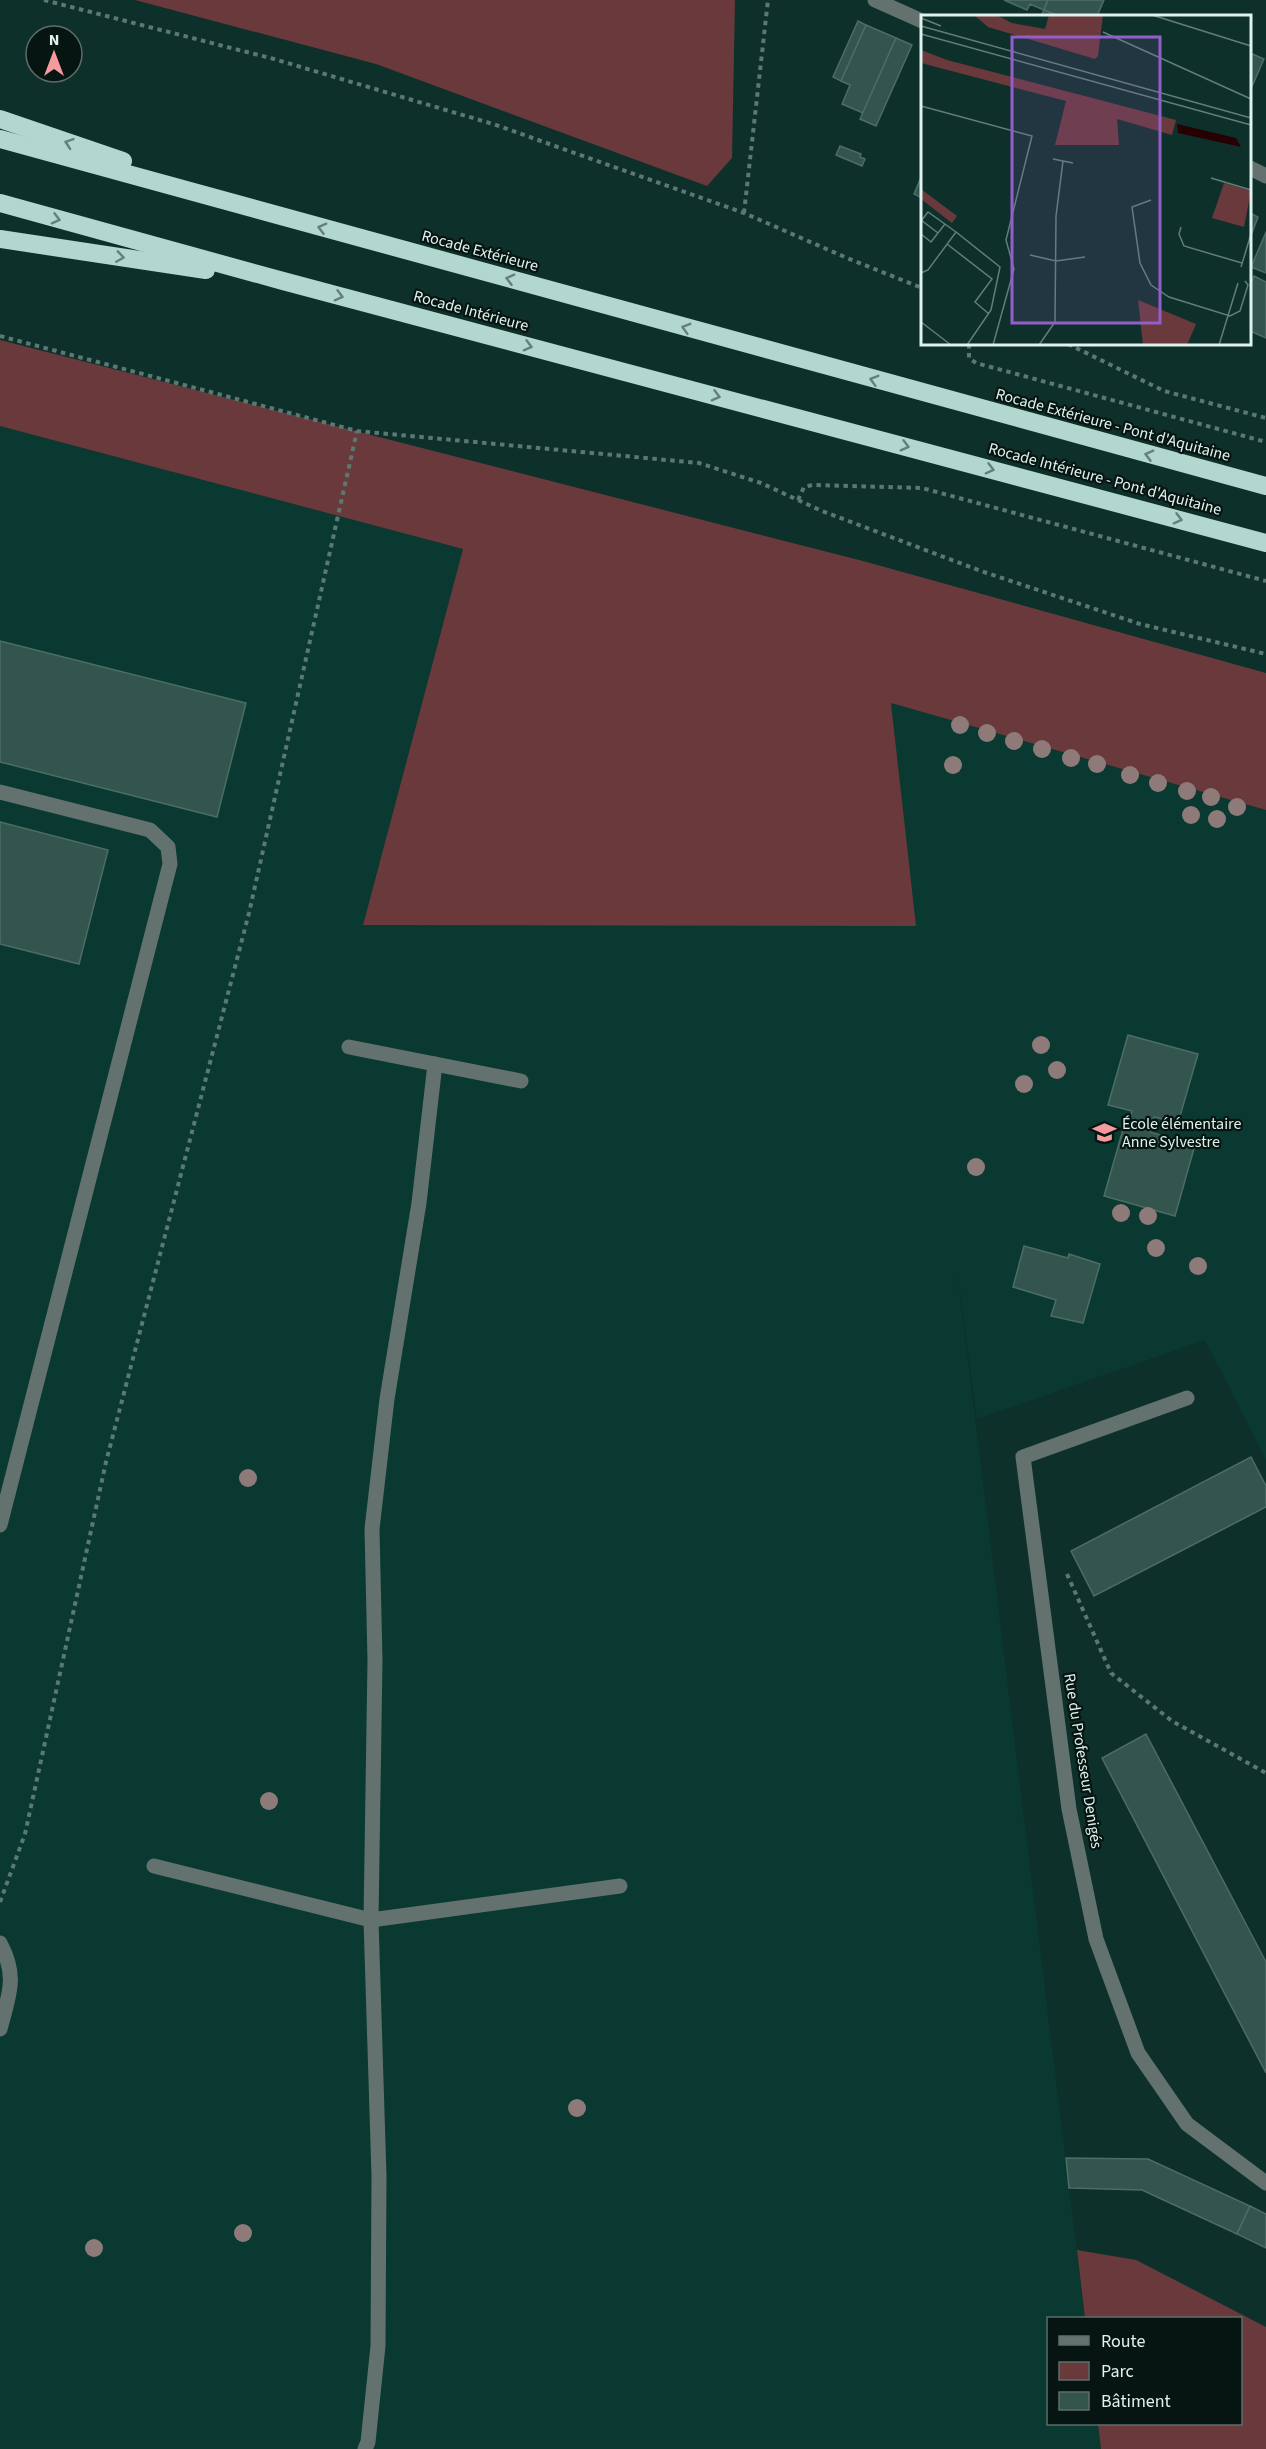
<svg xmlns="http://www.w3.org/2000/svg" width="1266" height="2449" font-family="'Source Sans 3',sans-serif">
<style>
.built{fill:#093931}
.green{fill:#69393b}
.building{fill:#34554e;stroke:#4b6d66;stroke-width:1.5}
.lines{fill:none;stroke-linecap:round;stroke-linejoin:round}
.path{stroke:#5c7872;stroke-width:4;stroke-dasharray:4.5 4.5;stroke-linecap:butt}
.minor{stroke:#63726e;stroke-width:15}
.highway{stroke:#b2d7cf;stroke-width:18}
.tree{fill:#8e7b79}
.oneway{stroke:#65807a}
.labels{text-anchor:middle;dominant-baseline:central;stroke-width:4.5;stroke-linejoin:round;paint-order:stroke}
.street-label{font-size:16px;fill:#dff2ed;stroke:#071512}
.poi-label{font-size:16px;fill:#dff2ed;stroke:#071512;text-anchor:start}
.inset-road{fill:none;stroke:#627e78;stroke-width:1.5}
.view{fill:#945eca;fill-opacity:0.15;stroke:#945eca;stroke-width:3}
.inset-edge{fill:none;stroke:#dff2ed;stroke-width:3}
</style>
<rect width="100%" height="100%" fill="#0e302a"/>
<!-- built -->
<path class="built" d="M0,426L463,549L363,924L915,926L891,703L1266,810V1460L1205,1340L977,1419L957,1270L1085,2318H1048V2424H1098L1101,2449H0Z"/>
<!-- green -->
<g class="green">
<path d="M135,0H735L732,158L707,186L376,64Z"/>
<path d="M0,340L863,561L1266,673V810L891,703L916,926L363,925L463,549L0,426Z"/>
<path d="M1077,2250L1136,2260L1266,2327V2449H1101L1098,2424H1240V2318H1085Z"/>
</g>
<!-- building -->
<g class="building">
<path d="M1004,0H1048L1044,10L1030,4L1027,10Z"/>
<path d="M1048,0H1104L1097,16H1059L1044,10Z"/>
<path d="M1044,10L1059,16H1041Z"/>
<path d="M858,21L866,25L841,81L833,77Z"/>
<path d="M866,25L896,38L863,113L842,104L850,85L841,81Z"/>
<path d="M896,38L912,45L876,126L860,119Z"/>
<path d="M1250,53L1264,59L1250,91Z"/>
<path d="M840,146L861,154L860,157L865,159L862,166L836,155Z"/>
<path d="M922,175V198L914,194Z"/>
<path d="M1250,213L1258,217L1250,238Z"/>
<path d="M1266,232V273L1251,267Z"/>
<path d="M1254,276L1266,282V338L1250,331V285Z"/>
<path d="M0,641L246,703L217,817L0,762Z"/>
<path d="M0,822L108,850L79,964L0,944Z"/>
<path d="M1128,1035L1198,1054L1178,1123L1154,1117L1150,1132L1195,1145L1175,1216L1104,1196L1124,1126L1128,1127L1132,1111L1108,1105Z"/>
<path d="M1024,1246L1068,1258L1069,1254L1100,1264L1083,1323L1051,1316L1056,1300L1013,1287Z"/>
<path d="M1251,1457L1266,1486V1507L1094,1596L1071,1551Z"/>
<path d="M1146,1734L1266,1962V2073L1102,1758Z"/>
<path d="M1066,2158L1148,2159L1250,2206L1237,2234L1142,2190L1069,2188Z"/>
<path d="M1250,2206L1266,2214V2248L1237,2234Z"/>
</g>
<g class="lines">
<!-- path -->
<g class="path">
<path d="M44,0L274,59L493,124L744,213L847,258L922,288"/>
<path d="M744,213L768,0"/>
<path d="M0,336L357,431L699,463L761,483L822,511L981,571L1140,624L1266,654"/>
<path d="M969,344V358L976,363L1266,442"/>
<path d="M1068,344L1164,391L1266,418"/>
<path d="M798,500L804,487L812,485L922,488L1266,581"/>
<path d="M1067,1574L1111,1673L1172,1721L1266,1773"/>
<path d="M0,1902L25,1834L106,1462L249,913L357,431"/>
</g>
<!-- minor -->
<g class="minor">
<path d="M875,0L922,21"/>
<path d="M1250,168L1266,176"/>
<path d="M0,792L150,830L168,847L170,864L0,1525"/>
<path d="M349,1047L521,1081"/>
<path d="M1187,1398L1023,1457L1069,1809L1096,1939L1138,2053L1187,2124L1266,2183"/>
<path d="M154,1866L371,1920L620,1886"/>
<path d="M0,1943C18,1976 9,1995 0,2029"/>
<path d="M365,2449L368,2442L378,2346L379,2176L371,1920L375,1660L372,1529L387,1399L419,1203L435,1064"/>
</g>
<!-- highway -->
<g class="highway">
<path d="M0,119L123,161"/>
<path d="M0,139L1266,486"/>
<path d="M0,203L283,281L1266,543"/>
<path d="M0,239L206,270"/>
</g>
</g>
<!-- trees -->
<g class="tree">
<circle cx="960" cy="725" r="9"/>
<circle cx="987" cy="733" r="9"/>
<circle cx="1014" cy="741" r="9"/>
<circle cx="1042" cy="749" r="9"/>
<circle cx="1071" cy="758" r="9"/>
<circle cx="1097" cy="764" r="9"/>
<circle cx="953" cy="765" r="9"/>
<circle cx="1130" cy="775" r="9"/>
<circle cx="1158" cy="783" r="9"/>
<circle cx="1187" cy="791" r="9"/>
<circle cx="1211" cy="797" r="9"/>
<circle cx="1237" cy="807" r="9"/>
<circle cx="1191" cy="815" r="9"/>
<circle cx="1217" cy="819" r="9"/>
<circle cx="1041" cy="1045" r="9"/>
<circle cx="1057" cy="1070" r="9"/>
<circle cx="1024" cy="1084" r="9"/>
<circle cx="976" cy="1167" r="9"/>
<circle cx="1121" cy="1213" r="9"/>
<circle cx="1148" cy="1216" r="9"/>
<circle cx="1156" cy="1248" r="9"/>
<circle cx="1198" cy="1266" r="9"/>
<circle cx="248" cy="1478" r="9"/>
<circle cx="269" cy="1801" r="9"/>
<circle cx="577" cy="2108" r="9"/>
<circle cx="243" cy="2233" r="9"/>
<circle cx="94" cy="2248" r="9"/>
</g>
<!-- one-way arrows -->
<defs><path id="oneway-chevron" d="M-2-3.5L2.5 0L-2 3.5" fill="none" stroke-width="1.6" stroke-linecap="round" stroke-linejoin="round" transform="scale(1.5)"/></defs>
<g class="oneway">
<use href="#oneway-chevron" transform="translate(69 143) rotate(-161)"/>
<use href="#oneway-chevron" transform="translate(56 219) rotate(15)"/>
<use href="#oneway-chevron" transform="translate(322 228) rotate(-165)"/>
<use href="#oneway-chevron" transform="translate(120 257) rotate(8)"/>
<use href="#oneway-chevron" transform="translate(510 279) rotate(-165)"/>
<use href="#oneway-chevron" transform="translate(339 296) rotate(15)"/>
<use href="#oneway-chevron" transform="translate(686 328) rotate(-164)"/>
<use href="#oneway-chevron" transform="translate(528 346) rotate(15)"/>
<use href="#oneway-chevron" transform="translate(874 380) rotate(-164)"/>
<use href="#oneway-chevron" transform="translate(716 396) rotate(15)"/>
<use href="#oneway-chevron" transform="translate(905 446) rotate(15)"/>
<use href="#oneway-chevron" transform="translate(1149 455) rotate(-165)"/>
<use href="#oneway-chevron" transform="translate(990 469) rotate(15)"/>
<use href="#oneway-chevron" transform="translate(1178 519) rotate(15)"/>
</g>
<!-- icons -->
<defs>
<symbol id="school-bare" viewBox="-9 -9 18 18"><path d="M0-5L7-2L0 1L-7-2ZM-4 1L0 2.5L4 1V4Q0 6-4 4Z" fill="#f59b9d" stroke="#071512" stroke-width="2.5" paint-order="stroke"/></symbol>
</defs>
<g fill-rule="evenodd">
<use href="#school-bare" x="1088" y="1116" width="33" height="33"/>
</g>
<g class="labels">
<!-- street labels -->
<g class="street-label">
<text transform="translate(480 251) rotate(15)">Rocade Extérieure</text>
<text transform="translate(471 311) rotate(15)">Rocade Intérieure</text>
<text transform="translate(1113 425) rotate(15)">Rocade Extérieure - Pont d'Aquitaine</text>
<text transform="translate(1105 479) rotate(15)">Rocade Intérieure - Pont d'Aquitaine</text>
<text transform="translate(1083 1761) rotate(81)">Rue du Professeur Denigés</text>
</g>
<!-- poi labels -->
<g class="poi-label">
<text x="1122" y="1124">École élémentaire<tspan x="1122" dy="18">Anne Sylvestre</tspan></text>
</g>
</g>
<!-- overview -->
<g transform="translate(921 15)">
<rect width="330" height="330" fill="#0e302a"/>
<path d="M53,0H75L91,8L124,14L128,0H182L177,41L174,44L67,12ZM0,35L26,45L255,105L251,120L196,104L198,130H134L145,86L0,48ZM303,168L330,176L323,212L291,203ZM0,174L36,201L31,208L0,184ZM217,285L275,309L266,330H222Z" fill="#69393b"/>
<path d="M256,109L315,123L320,132L257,118Z" fill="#270004"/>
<path class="inset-road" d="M231,0L330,31M0,3L20,11M0,11L330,103M182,17L330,84M0,19L330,110M0,91L111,121L85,225L93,254L72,330M132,144L152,148M290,163L330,175M230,185L211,192L219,248L230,270L248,282L309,301L319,296L327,270L324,266M0,205L17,218M0,206L7,197L35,217M260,212L258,219L263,231L321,248M0,219L10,227L24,209M26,229L71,264L54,287L68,299M109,240L135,246L164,242M320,252L330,219M0,258L7,255L35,217L79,252L70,295L46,330M0,307L30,330M118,330L134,307L135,201L142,146M298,330L317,268"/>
<path class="view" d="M91,22H239V308H91Z"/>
<rect width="330" height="330" class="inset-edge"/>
</g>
<!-- legend -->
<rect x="1047" y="2317" width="195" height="108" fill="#071512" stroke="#5d6d6a" stroke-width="1.5"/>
<rect x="1059" y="2336" width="30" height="9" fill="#63726e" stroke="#5d6d6a" stroke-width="1.5"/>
<text x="1101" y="2347" font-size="18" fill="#dff2ed">Route</text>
<rect x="1059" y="2362" width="30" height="18" fill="#69393b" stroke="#5d6d6a" stroke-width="1.5"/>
<text x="1101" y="2377" font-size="18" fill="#dff2ed">Parc</text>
<rect x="1059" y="2392" width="30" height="18" fill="#34554e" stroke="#5d6d6a" stroke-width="1.5"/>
<text x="1101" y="2407" font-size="18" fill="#dff2ed">Bâtiment</text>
<!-- north arrow -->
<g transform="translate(54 54)"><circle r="28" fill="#071512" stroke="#5d6d6a" stroke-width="1.5"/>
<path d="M0-4.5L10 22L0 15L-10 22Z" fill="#f59b9d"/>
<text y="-9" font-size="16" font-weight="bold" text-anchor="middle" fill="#dff2ed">N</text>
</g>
</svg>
